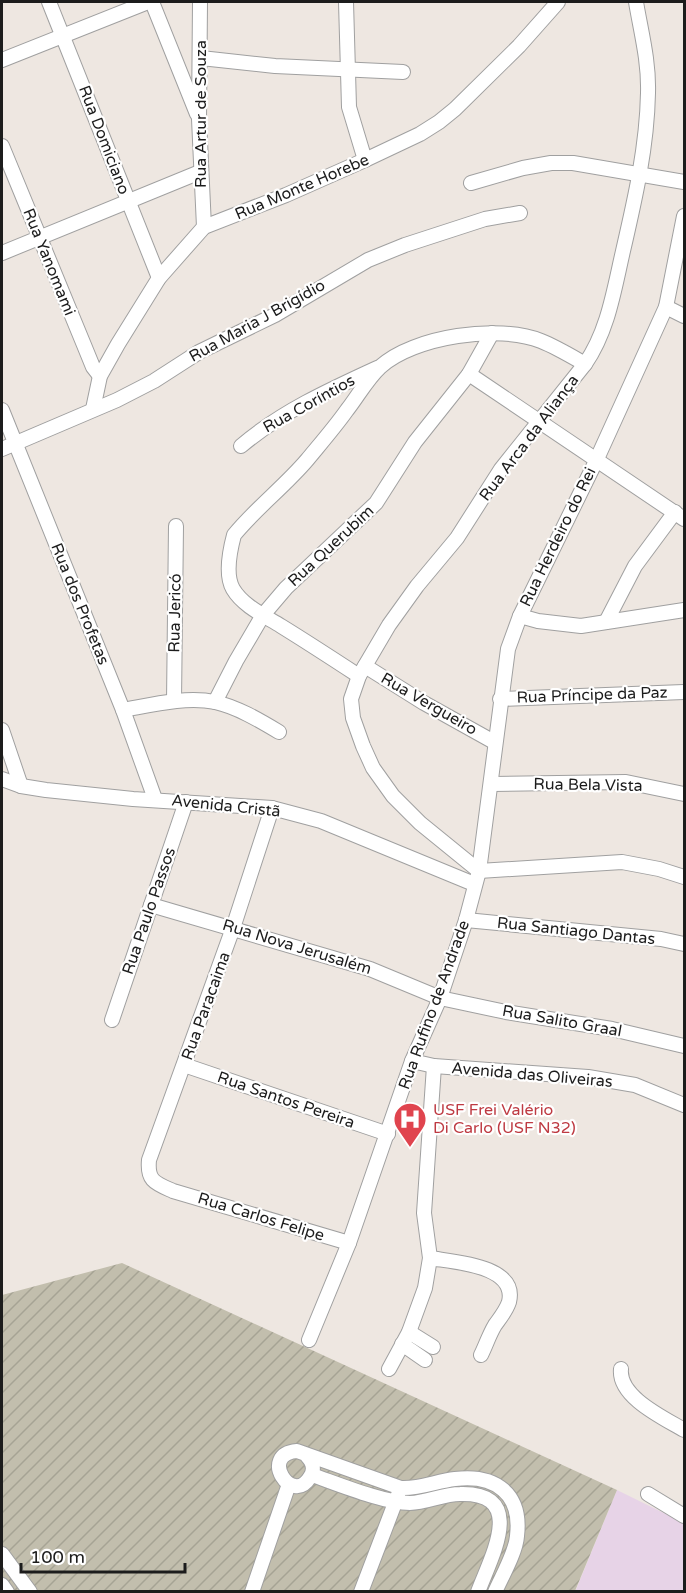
<svg xmlns="http://www.w3.org/2000/svg" width="686" height="1593" font-family="'Varela Round',sans-serif">
<style>
.industrial{fill:#e7d3e7}
.construction{fill:url(#construction-furrows)}
.lines{fill:none;stroke-linecap:round;stroke-linejoin:round}
.minor-casing{stroke:#a0a0a0;stroke-width:16}
.minor{stroke:#fff;stroke-width:14}
.labels{text-anchor:middle;dominant-baseline:central;stroke-width:4.5;stroke-linejoin:round;paint-order:stroke}
.street-label{font-size:16px;fill:#1c1c1c;stroke:#fff}
.health-label{font-size:16px;fill:#be3a42;stroke:#fff;text-anchor:start}
</style>
<defs>
<pattern id="construction-furrows" width="10" height="10" patternUnits="userSpaceOnUse" patternTransform="scale(1.5)"><rect width="10" height="10" fill="#c2bead"/><path d="M-1 1l2-2M0 10L10 0M9 11l2-2" fill="none" stroke="#a6a394"/></pattern>
</defs>
<rect width="100%" height="100%" fill="#eee7e1"/>
<!-- industrial -->
<path class="industrial" d="M617,1490L684,1523V1591L575,1592Z"/>
<!-- construction -->
<path class="construction" d="M122,1263L617,1490L575,1591L2,1592V1295Z"/>
<g class="lines">
<defs>
<g id="minor">
<path d="M49,2L159,278"/>
<path d="M152,2L197,114"/>
<path d="M200,2L199,119L204,227"/>
<path d="M346,2L349,107L365,160"/>
<path d="M201,58L275,66L403,72"/>
<path d="M2,60L148,2"/>
<path d="M2,146L84,345L93,367L100,376"/>
<path d="M471,183L523,168L551,163H573L684,182"/>
<path d="M2,253L200,172"/>
<path d="M666,307L684,316"/>
<path d="M469,374L684,519"/>
<path d="M93,409L100,376L118,344L159,278L204,227L286,195L365,160L420,134L439,122L455,109L519,46L558,2"/>
<path d="M2,410L123,710L155,799"/>
<path d="M241,446C281,412 329,390 377,368"/>
<path d="M2,449L117,400L154,381L199,352L275,315L368,260L405,245L485,219L520,213"/>
<path d="M520,616L538,621L581,626L684,610"/>
<path d="M606,622L635,566L675,512"/>
<path d="M365,666L424,703L494,742"/>
<path d="M359,676C333,659 307,642 281,626C265,616 243,606 233,589C225,575 230,550 234,535C256,508 284,487 307,460C321,443 335,427 347,410C358,396 367,379 380,367C414,336 499,324 541,341C556,347 571,356 585,364"/>
<path d="M500,699L684,692"/>
<path d="M174,701L176,526"/>
<path d="M215,702L236,661L263,615L286,588L376,503L415,442L469,374L492,333"/>
<path d="M123,710C151,705 186,696 215,702C237,707 259,720 279,732"/>
<path d="M2,730L21,786"/>
<path d="M2,779L21,786L46,790L133,799L272,808L321,821L474,884"/>
<path d="M492,784L626,782L684,794"/>
<path d="M272,808L233,928L149,1160C147,1181 155,1183 173,1191L349,1243"/>
<path d="M479,871L420,823L393,796L373,768L363,746L353,718L351,699L359,676L389,625L417,586L457,538L501,469L585,364C608,331 614,290 623,251C635,199 647,147 648,93C649,61 641,32 636,2"/>
<path d="M479,871L622,862L659,869L684,877"/>
<path d="M151,905L370,969L440,998L506,1012L612,1029L684,1046"/>
<path d="M466,920L661,939L684,944"/>
<path d="M112,1020L186,802"/>
<path d="M412,1061L434,1066L588,1077L635,1085L684,1105"/>
<path d="M184,1065L388,1134"/>
<path d="M430,1258C453,1262 518,1265 509,1302C506,1311 500,1318 495,1325C489,1335 486,1345 481,1355"/>
<path d="M409,1332L433,1347"/>
<path d="M309,1340L349,1243L412,1061L440,998L466,920L479,871L508,649L520,616L596,461L666,307L684,216"/>
<path d="M402,1344L425,1360"/>
<path d="M389,1369L409,1332L425,1288L430,1258L424,1213L434,1066"/>
<path d="M621,1369C618,1397 664,1418 684,1430"/>
<path d="M307,1456C313,1462 315,1470 310,1477C292,1507 258,1454 297,1451L401,1488C420,1489 437,1481 455,1479C496,1474 522,1494 517,1536C516,1552 502,1576 495,1592"/>
<path d="M312,1475C338,1484 384,1503 410,1503C426,1503 443,1494 460,1494C528,1492 491,1557 478,1592"/>
<path d="M648,1494L684,1516"/>
<path d="M2,1554L30,1592"/>
<path d="M2,1585L7,1592"/>
<path d="M252,1592L289,1484"/>
<path d="M361,1592L398,1495"/>
</g>
</defs>
<!-- minor casing -->
<use href="#minor" class="minor-casing"/>
<!-- minor -->
<use href="#minor" class="minor"/>
</g>
<!-- icons -->
<defs>
<symbol id="hospital-pin" viewBox="-11 -11 22 30"><path d="M0 17L-7.5 6A9.5 9.5 0 1 1 7.5 6Z" fill="#e0444e" stroke="#fff"/><path d="M-5-5h3v3.5h4V-5h3V5h-3V1.5h-4V5h-3Z" fill="#fff"/></symbol>
</defs>
<g fill-rule="evenodd">
<use href="#hospital-pin" x="391" y="1100" width="38" height="52"/>
</g>
<g class="labels">
<!-- street labels -->
<g class="street-label">
<text transform="translate(201 114) rotate(-90)">Rua Artur de Souza</text>
<text transform="translate(104 140) rotate(69)">Rua Domiciano</text>
<text transform="translate(302 187) rotate(-23)">Rua Monte Horebe</text>
<text transform="translate(49 262) rotate(68)">Rua Yanomami</text>
<text transform="translate(257 321) rotate(-29)">Rua Maria J Brigídio</text>
<text transform="translate(309 404) rotate(-29)">Rua Coríntios</text>
<text transform="translate(529 438) rotate(-53)">Rua Arca da Aliança</text>
<text transform="translate(558 537) rotate(-64)">Rua Herdeiro do Rei</text>
<text transform="translate(331 546) rotate(-43)">Rua Querubim</text>
<text transform="translate(80 604) rotate(68)">Rua dos Profetas</text>
<text transform="translate(175 613) rotate(-89)">Rua Jericó</text>
<text transform="translate(592 695) rotate(-2)">Rua Príncipe da Paz</text>
<text transform="translate(429 704) rotate(30)">Rua Vergueiro</text>
<text transform="translate(588 785) rotate(1)">Rua Bela Vista</text>
<text transform="translate(226 806) rotate(6)">Avenida Cristã</text>
<text transform="translate(149 911) rotate(-71)">Rua Paulo Passos</text>
<text transform="translate(576 931) rotate(6)">Rua Santiago Dantas</text>
<text transform="translate(297 947) rotate(17)">Rua Nova Jerusalém</text>
<text transform="translate(434 1005) rotate(-70)">Rua Rufino de Andrade</text>
<text transform="translate(206 1006) rotate(-70)">Rua Paracaima</text>
<text transform="translate(562 1021) rotate(10)">Rua Salito Graal</text>
<text transform="translate(532 1075) rotate(5)">Avenida das Oliveiras</text>
<text transform="translate(286 1100) rotate(19)">Rua Santos Pereira</text>
<text transform="translate(261 1217) rotate(17)">Rua Carlos Felipe</text>
</g>
<!-- health labels -->
<g class="health-label">
<text x="433" y="1110">USF Frei Valério<tspan x="433" dy="18">Di Carlo (USF N32)</tspan></text>
</g>
</g>
<!-- border -->
<rect width="686" height="1593" fill="none" stroke="#1c1c1c" stroke-width="6"/>
<!-- scale -->
<path d="M21 1563v9h164v-9" fill="none" stroke="#1c1c1c" stroke-width="3"/>
<text x="30" y="1563" font-size="18" fill="#1c1c1c" stroke="#ffffff" stroke-width="4.5" paint-order="stroke">100 m</text>
</svg>
